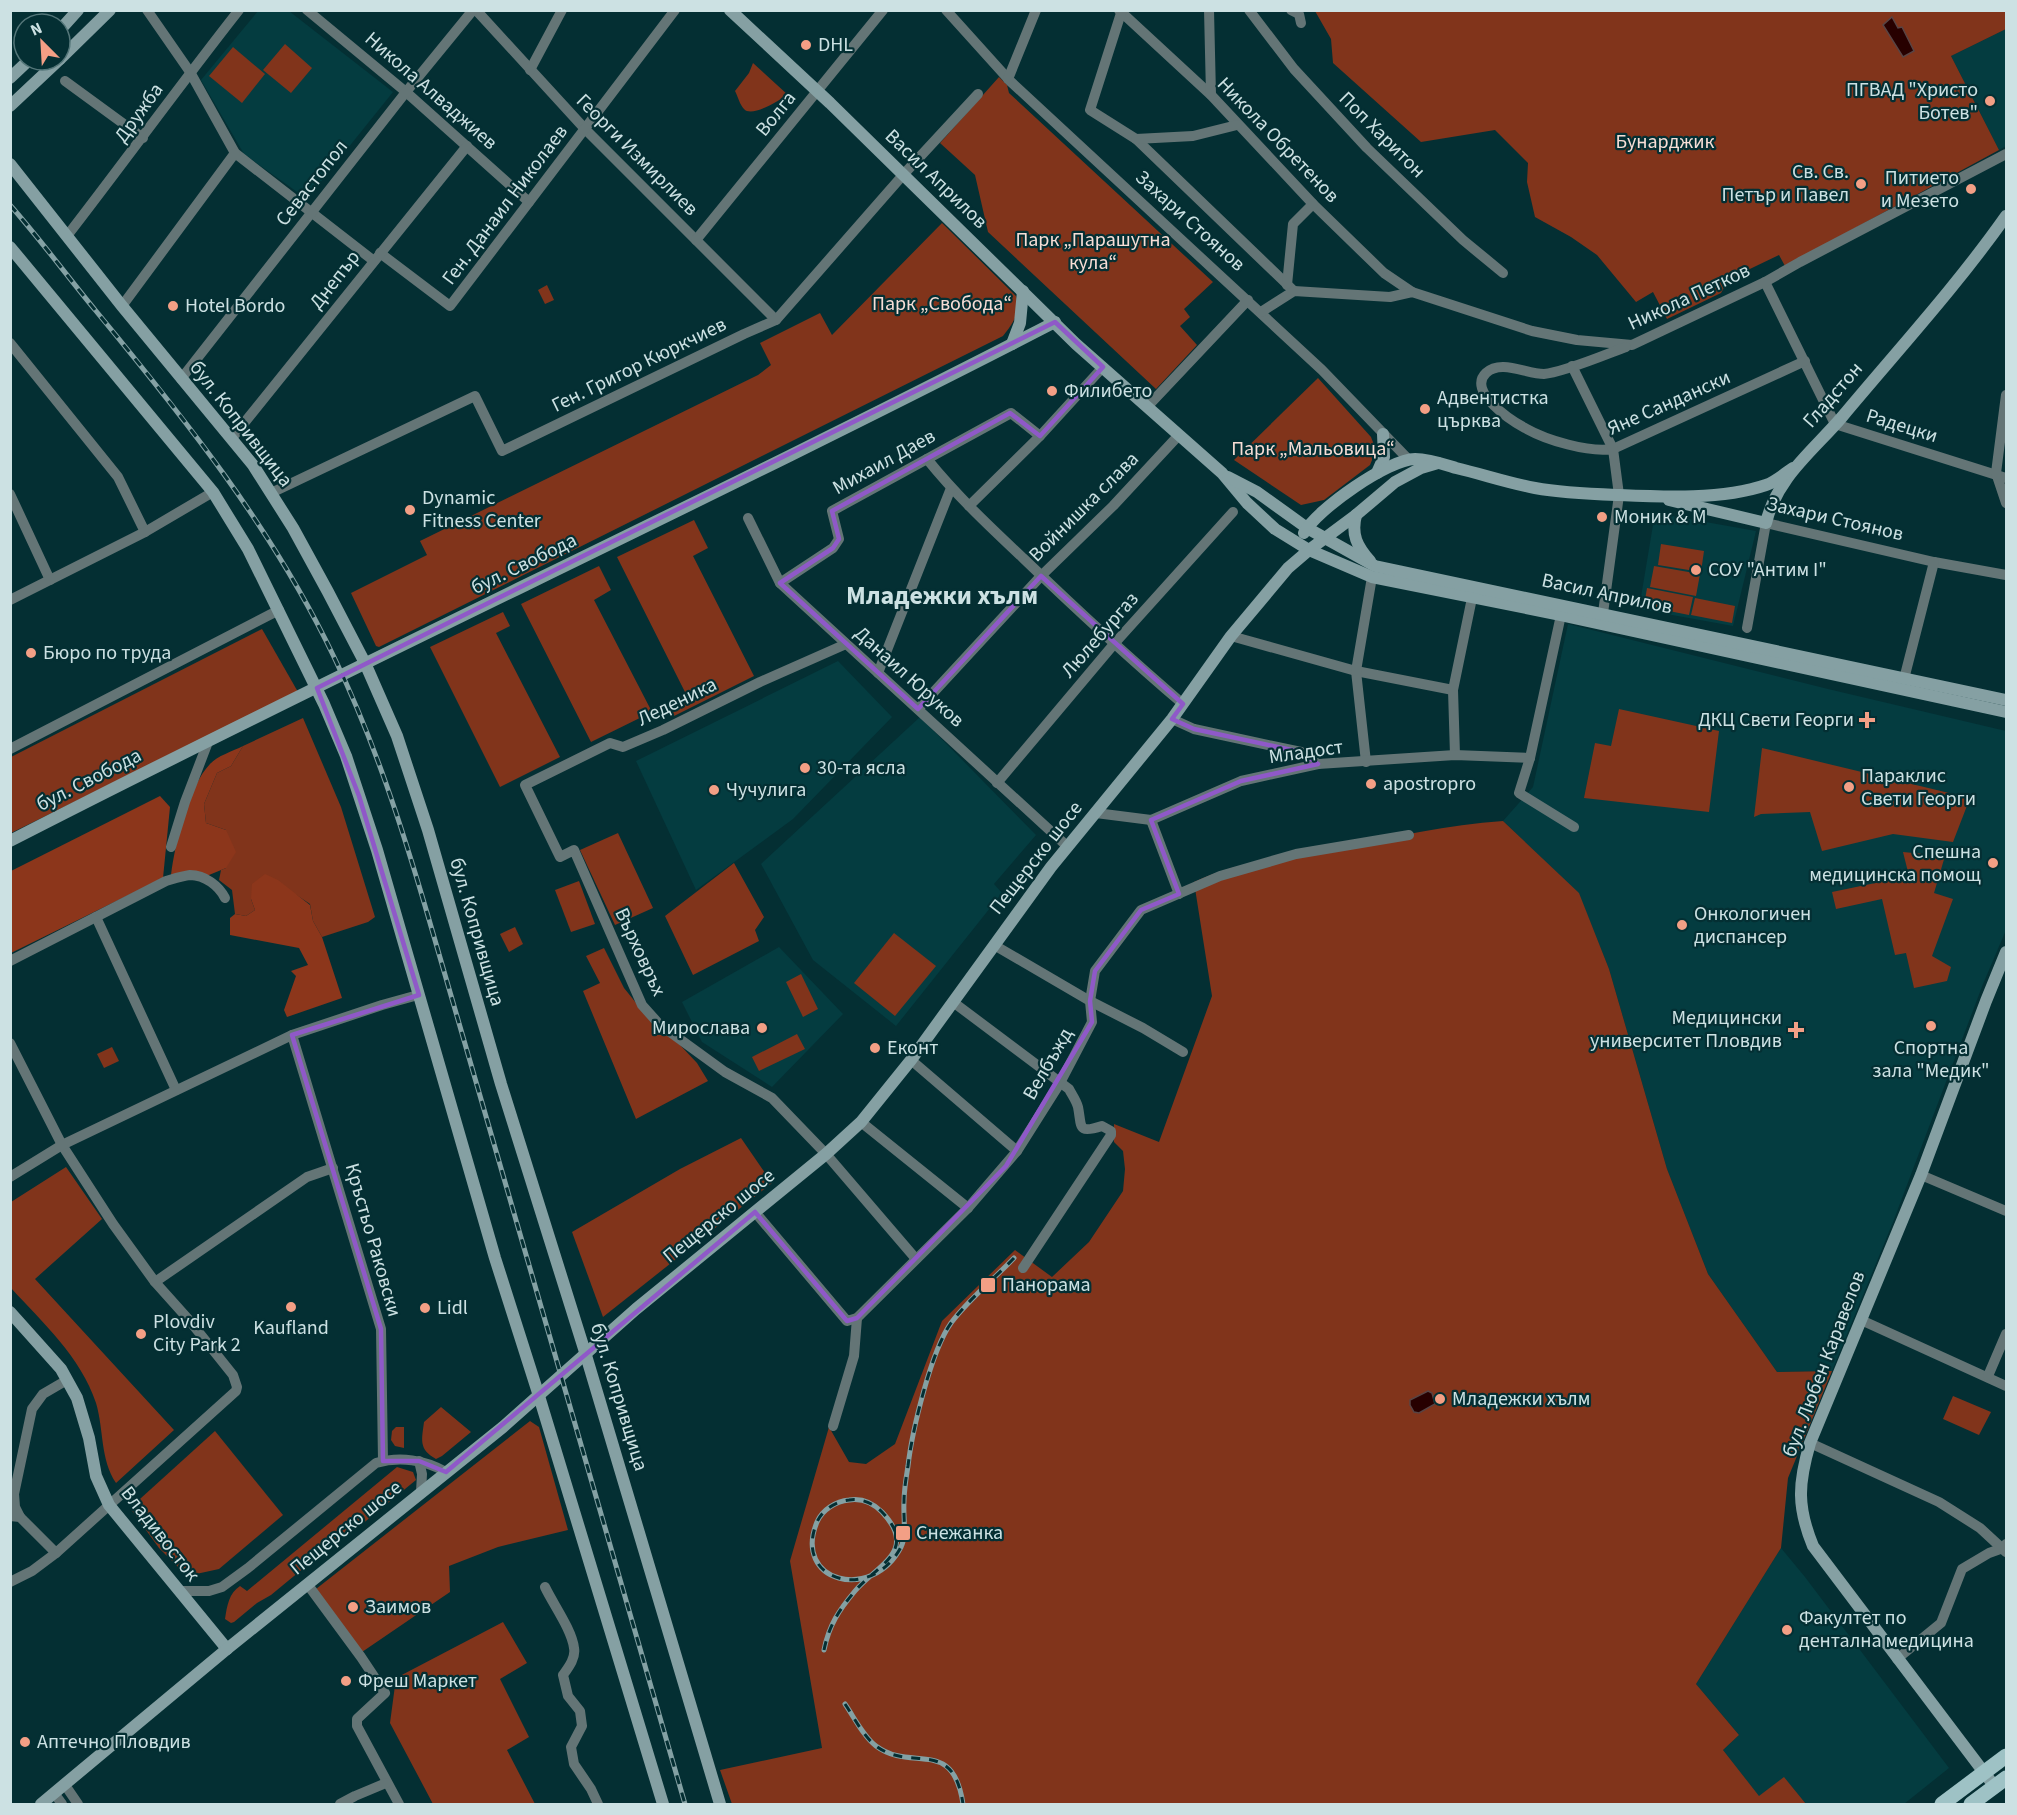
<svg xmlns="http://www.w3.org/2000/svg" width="2017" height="1815" font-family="'Source Sans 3',sans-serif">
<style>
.built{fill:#043c40}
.green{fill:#81341b}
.forest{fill:#8c361b}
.water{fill:#270000;stroke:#584444;stroke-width:1.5}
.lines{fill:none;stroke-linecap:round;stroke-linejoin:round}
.street{stroke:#647576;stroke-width:10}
.secondary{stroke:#85a0a3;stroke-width:12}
.primary{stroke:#9ec2c5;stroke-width:15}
.rail-casing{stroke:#84a1a4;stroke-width:5}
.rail{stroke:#042f33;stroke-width:3;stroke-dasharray:9;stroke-linecap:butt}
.marked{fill:none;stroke:#8f59c8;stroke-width:4.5;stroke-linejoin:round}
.poi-dot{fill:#f39f85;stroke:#042f33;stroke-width:2}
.labels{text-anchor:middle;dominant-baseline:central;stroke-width:4.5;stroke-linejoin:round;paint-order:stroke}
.poi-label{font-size:20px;fill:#cce1e3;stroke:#042f33;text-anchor:start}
.street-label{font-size:20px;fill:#cce1e3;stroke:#042f33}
.park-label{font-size:20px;fill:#f8ded6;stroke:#042f33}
.district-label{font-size:26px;font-weight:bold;fill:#cce1e3;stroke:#042f33}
</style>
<rect width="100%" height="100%" fill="#042f33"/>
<!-- built -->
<g class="built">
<path d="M258,11H289L393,92L307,199L244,154L201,80Z"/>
<path d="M2006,29V146L1999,150L1951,56Z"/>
<path d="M1655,513L1756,531L1733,626L1639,609Z"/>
<path d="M1568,624L1828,689L2006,731V930L1983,984L1893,1222L1832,1371L1777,1372L1708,1274L1667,1169L1609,969L1579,894L1503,821L1533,787Z"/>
<path d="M838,661L892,717L793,819L696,890L636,761Z"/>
<path d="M920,717L1036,835L994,884L1002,893L896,1026L813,960L761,864Z"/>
<path d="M779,947L843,1014L772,1087L702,1042L682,1002Z"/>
<path d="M1781,1548L1805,1577L1949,1768L1904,1804H1806L1784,1778L1759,1797L1723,1750L1739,1735L1696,1684Z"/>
</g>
<!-- green -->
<g class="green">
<path d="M1315,11H2006V29L1951,56L1999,150L1785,266L1779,255L1729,279L1721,293L1667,319L1653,292L1636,302L1597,255L1571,237L1535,217L1527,182L1528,163L1495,130L1421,142L1333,63L1331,39Z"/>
<path d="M285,44L312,68L291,93L263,70Z"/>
<path d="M233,47L265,74L242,103L209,76Z"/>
<path d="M753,63L788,95C779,100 752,118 744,109C740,105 738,97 735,91L749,73Z"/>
<path d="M999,77L1007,85L1009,93L1213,282L1184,309L1190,317L1180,326L1197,345L1156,389L988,232L975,175L940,143Z"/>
<path d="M942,223L1016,296C1021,313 1013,323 1003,336L379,647L376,646L351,593L427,555L420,541L758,375L771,365L760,343L820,313L832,335Z"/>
<path d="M547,285L554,300L545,304L538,290Z"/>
<path d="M1318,378L1371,437L1376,450L1370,465L1324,500L1301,505L1234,460Z"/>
<path d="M694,520L708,548L693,556L754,676L674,716L669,704L686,694L617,557Z"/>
<path d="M1661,544L1704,551L1701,572L1658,565Z"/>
<path d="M599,566L611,590L594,600L652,712L591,742L521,604Z"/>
<path d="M1654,566L1700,574L1696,596L1650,587Z"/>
<path d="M1647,588L1693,597L1689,615L1644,606Z"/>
<path d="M1695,598L1735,606L1732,623L1691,615Z"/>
<path d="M503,612L510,626L496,633L560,757L500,787L430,647Z"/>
<path d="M262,629L298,692L11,833V757Z"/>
<path d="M1619,709L1719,731L1709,812L1584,798L1595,743L1611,746Z"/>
<path d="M303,718L341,807L375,917L368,922L322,937L313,921L310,904L295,894L251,899L255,910L246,916L235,914L232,890L219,880L221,870L226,868V830L206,823L204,804L217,773L231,766L243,746Z"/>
<path d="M1762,748L1970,798L1953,842L1893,834L1822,851L1810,812L1761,814L1754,817Z"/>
<path d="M1503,821L1579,893L1609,969L1667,1169L1708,1274L1777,1372L1832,1371L1788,1478L1781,1548L1696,1684L1739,1735L1723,1750L1759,1796L1784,1777L1806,1804H732L720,1770L822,1748L790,1561L829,1427L849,1462L866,1464L895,1444L942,1321L1015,1250L1052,1277L1089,1242L1123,1191L1125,1169L1123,1151L1114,1142V1124L1159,1142L1212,996L1194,882C1238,861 1292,856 1340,847C1394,837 1448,825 1503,821Z"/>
<path d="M618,833L653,908L615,925L580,850Z"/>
<path d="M1903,852L1945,856L1934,893L1953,899L1932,956L1951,967L1947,981L1914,988L1906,953L1895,955L1882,899L1836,909L1832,892L1909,876Z"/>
<path d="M734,863L764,917L755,930L759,941L693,975L665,916Z"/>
<path d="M579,881L595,924L571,932L555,890Z"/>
<path d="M515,927L523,944L509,952L500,934Z"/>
<path d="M894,933L936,966L895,1016L854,983Z"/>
<path d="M604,948L624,988L645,1014L680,1045L697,1063L708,1081L636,1119L583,991L600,983L586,956Z"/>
<path d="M801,974L818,1009L803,1017L786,982Z"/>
<path d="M797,1034L805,1049L759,1071L752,1057Z"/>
<path d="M112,1047L119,1061L104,1068L97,1054Z"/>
<path d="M741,1138L772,1183L603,1317L572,1232L680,1169Z"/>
<path d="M66,1167L102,1219L35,1279L174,1430L116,1483C100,1459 104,1430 96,1403C81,1357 42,1322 11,1288V1202Z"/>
<path d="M1953,1396L1991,1412L1979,1435L1943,1419Z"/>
<path d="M441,1407L471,1432L442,1456L436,1459C418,1449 422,1439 424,1422Z"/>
<path d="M530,1421L539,1427L568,1530L498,1547L449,1566L450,1592L362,1652L316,1589Z"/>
<path d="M396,1427H404V1448L395,1446L391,1440L392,1431Z"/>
<path d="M215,1431L283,1515L219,1569L187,1576L159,1548L130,1508Z"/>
<path d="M397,1467L413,1472L416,1480L361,1525L351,1529L271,1595L257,1603L234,1622L231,1623L225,1619C227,1606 229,1593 240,1586L247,1591Z"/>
<path d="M503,1622L527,1663L500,1679L529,1737L507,1750L535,1804H433L390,1723L396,1678Z"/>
</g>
<!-- forest -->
<g class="forest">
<path d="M243,746L231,766L217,773L204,804L206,823L226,830L236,852L226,868L209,875H171C175,844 188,787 210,764C217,756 233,751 243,746Z"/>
<path d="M160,796L170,807L163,878L11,953V871Z"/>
<path d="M265,874L278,880L310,905L313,921L322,937L342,998L287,1017L284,1010L296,976L291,971L308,965L299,948L230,935V918L235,914L246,916L255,910L251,899L252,884Z"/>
</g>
<!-- water -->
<g class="water">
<path d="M1892,17L1898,28L1902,27L1914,51L1903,57L1883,25Z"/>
<path d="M1428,1391L1432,1393L1435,1404L1419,1413L1414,1412L1410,1405V1400Z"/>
</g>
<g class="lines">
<!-- street -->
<g class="street">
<path d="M147,10L190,72L235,153L374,261"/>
<path d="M307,10L406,92L529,202"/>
<path d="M476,10L585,129L776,320"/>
<path d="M946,10L1010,81L1322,370L1409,460"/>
<path d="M1119,10L1211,95L1313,204L1384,273L1412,292"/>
<path d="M1122,10L1090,110L1136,139L1294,291"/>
<path d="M1209,10L1211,95"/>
<path d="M1249,10L1294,69L1367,148L1463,240L1503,273"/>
<path d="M1291,10L1299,14L1301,23"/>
<path d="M530,70L562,10"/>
<path d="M1008,79L1036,10"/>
<path d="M65,81L143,138"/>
<path d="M1136,139L1193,136L1237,125"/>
<path d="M67,236C125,161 180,85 239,10"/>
<path d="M696,240L883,10"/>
<path d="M380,253L450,306L675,10"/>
<path d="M1765,282L1835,424L2006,478"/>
<path d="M1287,285L1293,224L1313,204"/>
<path d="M122,306L235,153"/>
<path d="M1261,312L1294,291L1390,297L1412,292L1532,331L1577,340L1632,345L1765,282L1800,262L2006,154"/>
<path d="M10,343L118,477L145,532"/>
<path d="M1626,347C1607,354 1562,373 1544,374C1526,374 1501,359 1486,373C1467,391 1510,420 1525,428C1546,440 1589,453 1613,449L1805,361"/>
<path d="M1572,366L1613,449L1619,495L1603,613"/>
<path d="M181,379L406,92L473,10"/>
<path d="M2006,395L1996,473L2006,503"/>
<path d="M1147,407L1248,300"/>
<path d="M232,438L467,146"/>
<path d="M927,459C956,495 989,526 1023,558C1075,608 1128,657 1183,704"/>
<path d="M271,493L475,396L502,451L744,334L776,320L903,175L978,94"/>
<path d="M10,494L50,580"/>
<path d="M969,506L1040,436L1103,367"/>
<path d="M748,518L780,583L1068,847"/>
<path d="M780,583L833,548L839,539L832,511L1011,413L1040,436"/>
<path d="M10,600L145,532L213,492"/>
<path d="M1561,615L1530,758L1519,793L1574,827"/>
<path d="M1747,628L1766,523L1934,562L2006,575"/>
<path d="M1231,636L1356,671L1453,690"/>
<path d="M846,644L760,682L663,730L623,747L610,743L525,785L560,857L574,850L642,1005L659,1024L725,1072L772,1098L826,1154L916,1259"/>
<path d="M878,673L951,488"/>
<path d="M1904,679L1934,562"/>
<path d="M918,709L1041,576L1113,506L1178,436"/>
<path d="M1172,719L1194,729L1301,752L1318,764"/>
<path d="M10,749L279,610"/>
<path d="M1455,755L1453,690L1472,598"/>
<path d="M1366,762L1356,671L1372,577"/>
<path d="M997,783L1114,644L1233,512"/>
<path d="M1096,813L1151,820L1241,781L1318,764L1455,755L1530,758"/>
<path d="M1151,820L1179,894"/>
<path d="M171,847L185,802L208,742"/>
<path d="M96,917L176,1090"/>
<path d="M994,945L1090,1001L1143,1028L1183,1052"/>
<path d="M10,961L166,881C173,879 182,876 190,875C205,875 219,886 225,898"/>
<path d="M953,1002L1069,1089C1072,1095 1076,1100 1078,1107C1082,1127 1077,1134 1102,1126L1111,1131V1135L1023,1268"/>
<path d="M292,1035L381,1329L383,1461"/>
<path d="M10,1043L62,1145L113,1224L155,1282L189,1320L233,1375L237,1387L236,1391L56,1553L20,1517L10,1516"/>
<path d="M911,1060L1017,1151"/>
<path d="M861,1122L968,1208"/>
<path d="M1921,1175L2006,1211"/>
<path d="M10,1177L62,1145L292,1035L382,1005L418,995"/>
<path d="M755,1212L847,1321L857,1318L968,1208L1017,1151L1060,1083L1092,1022L1090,1001L1095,971L1141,910L1220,876L1296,854L1409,835"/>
<path d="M155,1282L307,1177L333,1168"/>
<path d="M1861,1320L2006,1386"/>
<path d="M1988,1376L2006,1334"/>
<path d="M833,1426L854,1356L857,1318"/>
<path d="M1810,1443L1939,1502L1980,1528L2006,1552"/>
<path d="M419,1461L422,1474L421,1492"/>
<path d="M20,1517L15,1507L14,1494L32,1409L43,1394L67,1380"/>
<path d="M10,1582L32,1571L56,1553"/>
<path d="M308,1585L361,1657L385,1693L357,1719V1726L399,1804"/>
<path d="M545,1587C553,1604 572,1630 574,1648C576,1658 568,1668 563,1675L568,1696L580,1711L582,1726L571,1747L574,1764L591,1789L598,1804"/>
<path d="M179,1591H209L222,1587L248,1568L376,1463C400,1456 425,1460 446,1472"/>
<path d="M1897,1659L1941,1623L1962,1569L1989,1553L2003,1548L2006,1544"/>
<path d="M65,1785L78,1804"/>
<path d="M54,1793L62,1804"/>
<path d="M340,1804L355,1796L386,1783"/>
</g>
<!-- secondary -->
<g class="secondary">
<path d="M730,10L830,103L1076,344L1222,473L1247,503L1275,529L1309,550L1372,577L1561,615L2006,712"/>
<path d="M60,30L78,10"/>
<path d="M60,59L110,10"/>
<path d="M10,78L29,60"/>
<path d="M10,106L59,60"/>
<path d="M10,164L122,306L253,465L293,528L328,592L365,663L397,736L428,830L501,1084L585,1352L720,1804"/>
<path d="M10,247L213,492L248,549L324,704L346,756L377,850L495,1258L539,1396L663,1804"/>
<path d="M1012,344L1020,323L1023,291"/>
<path d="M1377,473L1384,457L1383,434"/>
<path d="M1228,477L1257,492L1307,528L1375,566L2006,700"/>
<path d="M1669,500L1766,523C1777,477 1813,451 1842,417C1897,351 1956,287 2006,216"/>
<path d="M1356,515C1351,535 1357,546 1370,561"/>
<path d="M1304,533C1317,509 1389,459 1415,459C1429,459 1443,464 1456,468C1482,474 1508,483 1535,488C1562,493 1590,494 1617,495C1662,497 1722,500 1766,485C1775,482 1784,474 1793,468"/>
<path d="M10,841C356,663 710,500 1055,322"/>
<path d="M10,1312L61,1369L77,1398L89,1438L96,1476L109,1505L227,1649"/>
<path d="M1995,1787L1813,1546C1797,1507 1798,1484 1810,1443L1921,1175L1986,1001L2006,952"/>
<path d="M41,1804L227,1649L503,1427L636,1309L826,1154L861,1122L911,1060L1051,867L1172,719L1231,636L1288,568L1309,550L1356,515L1395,482L1421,468L1438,463"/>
</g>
<!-- primary -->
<g class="primary">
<path d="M1942,1804L2006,1756"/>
<path d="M1971,1804L2006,1778"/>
</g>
<defs>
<g id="rail">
<path d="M10,205C40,239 67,276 96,311C185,419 273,529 334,657C374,740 402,827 428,916L685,1804"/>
<path d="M824,1650C829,1625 839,1610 855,1591C877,1565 919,1551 882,1512C873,1503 861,1498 849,1500C836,1501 822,1510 817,1522C792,1582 872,1603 901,1547C907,1536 903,1515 904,1502C904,1490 906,1478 908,1466C912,1431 931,1351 951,1323C969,1299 994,1279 1014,1258"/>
<path d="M845,1704C854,1717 863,1736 876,1746C912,1773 953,1736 963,1804"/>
</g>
</defs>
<!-- rail casing -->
<use href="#rail" class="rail-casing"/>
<!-- rail -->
<use href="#rail" class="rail"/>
</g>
<!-- marked area -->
<path class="marked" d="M1055,322L1103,367L1040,436L1010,413L832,511L839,539L833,548L780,583L918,709L1041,576L1183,704L1172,719L1194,729L1301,752L1318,764L1241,781L1151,820L1179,894L1141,910L1095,971L1090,1001L1092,1022L1006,1166L857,1318L847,1321L755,1212L446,1472L419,1461H383L381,1329L292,1035L419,995L359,796L317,688Z"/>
<!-- markers -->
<g class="poi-dot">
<circle cx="806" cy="45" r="6"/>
<circle cx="1990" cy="101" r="6"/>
<circle cx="1861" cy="184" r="6"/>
<circle cx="1971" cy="189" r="6"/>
<circle cx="173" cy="306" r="6"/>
<circle cx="1052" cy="391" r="6"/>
<circle cx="1425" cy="409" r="6"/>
<circle cx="410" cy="510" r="6"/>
<circle cx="1602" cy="517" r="6"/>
<circle cx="1696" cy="570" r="6"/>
<circle cx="31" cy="653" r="6"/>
<path d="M1864 711h6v6h6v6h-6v6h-6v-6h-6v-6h6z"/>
<circle cx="805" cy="768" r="6"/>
<circle cx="1371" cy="784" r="6"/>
<circle cx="1849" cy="787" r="6"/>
<circle cx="714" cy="790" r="6"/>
<circle cx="1993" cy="863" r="6"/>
<circle cx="1682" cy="925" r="6"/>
<circle cx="1931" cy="1026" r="6"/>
<circle cx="762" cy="1028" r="6"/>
<path d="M1793 1021h6v6h6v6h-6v6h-6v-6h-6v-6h6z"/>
<circle cx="875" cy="1048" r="6"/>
<rect x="980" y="1277" width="16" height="16" rx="3"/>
<circle cx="291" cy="1307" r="6"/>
<circle cx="425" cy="1308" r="6"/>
<circle cx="141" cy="1334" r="6"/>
<circle cx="1440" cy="1399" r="6"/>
<rect x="895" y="1525" width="16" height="16" rx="3"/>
<circle cx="353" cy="1607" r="6"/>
<circle cx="1787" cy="1630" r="6"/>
<circle cx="346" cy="1681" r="6"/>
<circle cx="25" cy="1742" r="6"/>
</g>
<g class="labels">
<!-- poi labels -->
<g class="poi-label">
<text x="818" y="45">DHL</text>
<text x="1978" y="90" text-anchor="end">ПГВАД "Христо<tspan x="1978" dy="23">Ботев"</tspan></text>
<text x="1849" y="172" text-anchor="end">Св. Св.<tspan x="1849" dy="23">Петър и Павел</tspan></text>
<text x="1959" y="178" text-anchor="end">Питието<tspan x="1959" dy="23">и Мезето</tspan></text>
<text x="185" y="306">Hotel Bordo</text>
<text x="1064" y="391">Филибето</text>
<text x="1437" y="398">Адвентистка<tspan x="1437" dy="23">църква</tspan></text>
<text x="422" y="498">Dynamic<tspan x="422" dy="23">Fitness Center</tspan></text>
<text x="1614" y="517">Моник &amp; М</text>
<text x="1708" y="570">СОУ "Антим I"</text>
<text x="43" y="653">Бюро по труда</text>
<text x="1854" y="720" text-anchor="end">ДКЦ Свети Георги</text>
<text x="817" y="768">30-та ясла</text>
<text x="1861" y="776">Параклис<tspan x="1861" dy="23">Свети Георги</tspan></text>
<text x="1383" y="784">apostropro</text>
<text x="726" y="790">Чучулига</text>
<text x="1981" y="852" text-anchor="end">Спешна<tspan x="1981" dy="23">медицинска помощ</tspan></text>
<text x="1694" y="914">Онкологичен<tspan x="1694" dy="23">диспансер</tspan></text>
<text x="1782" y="1018" text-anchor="end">Медицински<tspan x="1782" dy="23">университет Пловдив</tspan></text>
<text x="750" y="1028" text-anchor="end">Мирослава</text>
<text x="887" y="1048">Еконт</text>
<text x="1931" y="1048" text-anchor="middle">Спортна<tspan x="1931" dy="23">зала "Медик"</tspan></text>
<text x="1002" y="1285">Панорама</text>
<text x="437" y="1308">Lidl</text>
<text x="153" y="1322">Plovdiv<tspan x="153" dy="23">City Park 2</tspan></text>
<text x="291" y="1328" text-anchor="middle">Kaufland</text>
<text x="1452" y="1399">Младежки хълм</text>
<text x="916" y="1533">Снежанка</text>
<text x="365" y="1607">Заимов</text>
<text x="1799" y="1618">Факултет по<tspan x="1799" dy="23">дентална медицина</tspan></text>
<text x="358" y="1681">Фреш Маркет</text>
<text x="37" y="1742">Аптечно Пловдив</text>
</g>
<!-- street labels -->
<g class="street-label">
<text transform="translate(431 91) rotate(41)">Никола Алваджиев</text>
<text transform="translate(139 113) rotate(-54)">Дружба</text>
<text transform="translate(776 114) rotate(-51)">Волга</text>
<text transform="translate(1382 135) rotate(45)">Поп Харитон</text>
<text transform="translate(1278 140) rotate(46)">Никола Обретенов</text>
<text transform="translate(637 155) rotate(45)">Георги Измирлиев</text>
<text transform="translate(936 179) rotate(44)">Васил Априлов</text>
<text transform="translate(312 183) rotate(-52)">Севастопол</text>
<text transform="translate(505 205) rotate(-53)">Ген. Данаил Николаев</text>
<text transform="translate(1190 221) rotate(42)">Захари Стоянов</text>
<text transform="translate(335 280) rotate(-52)">Днепър</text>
<text transform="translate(1689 297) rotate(-25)">Никола Петков</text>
<text transform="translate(639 365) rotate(-26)">Ген. Григор Кюркчиев</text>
<text transform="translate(1833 395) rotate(-49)">Гладстон</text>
<text transform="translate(1669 403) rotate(-24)">Яне Сандански</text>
<text transform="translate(241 424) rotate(52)">бул. Копривщица</text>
<text transform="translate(1902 426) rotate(17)">Радецки</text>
<text transform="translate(884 462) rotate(-29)">Михаил Даев</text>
<text transform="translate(1084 507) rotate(-45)">Войнишка слава</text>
<text transform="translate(1835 519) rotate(13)">Захари Стоянов</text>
<text transform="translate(524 564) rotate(-26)">бул. Свобода</text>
<text transform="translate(1607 594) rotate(12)">Васил Априлов</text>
<text transform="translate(1100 635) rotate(-49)">Люлебургаз</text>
<text transform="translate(909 677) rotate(42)">Данаил Юруков</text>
<text transform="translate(677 702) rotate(-26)">Леденика</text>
<text transform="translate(1306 752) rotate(-8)">Младост</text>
<text transform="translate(89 780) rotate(-27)">бул. Свобода</text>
<text transform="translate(1036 858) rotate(-52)">Пещерско шосе</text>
<text transform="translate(477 932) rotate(74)">бул. Копривщица</text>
<text transform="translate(640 952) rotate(65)">Върховръх</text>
<text transform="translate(1048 1064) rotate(-60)">Велбъжд</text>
<text transform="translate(719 1216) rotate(-39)">Пещерско шосе</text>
<text transform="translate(373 1240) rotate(74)">Кръстьо Раковски</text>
<text transform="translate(1824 1364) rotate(-69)">бул. Любен Каравелов</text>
<text transform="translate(619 1397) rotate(73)">бул. Копривщица</text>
<text transform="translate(346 1528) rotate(-39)">Пещерско шосе</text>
<text transform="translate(160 1534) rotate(52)">Владивосток</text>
</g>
<!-- park labels -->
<g class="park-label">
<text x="1665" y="142">Бунарджик</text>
<text x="1093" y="240">Парк „Парашутна<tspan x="1093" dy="23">кула“</tspan></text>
<text x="942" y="304">Парк „Свобода“</text>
<text x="1313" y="449">Парк „Мальовица“</text>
</g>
<!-- district labels -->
<g class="district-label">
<text x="942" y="595">Младежки хълм</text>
</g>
</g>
<!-- border -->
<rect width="2017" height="1815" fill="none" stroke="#cce1e3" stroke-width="24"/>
<!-- north arrow -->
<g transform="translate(42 42) rotate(336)"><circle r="28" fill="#042f33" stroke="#547679" stroke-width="1.5"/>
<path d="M0-4.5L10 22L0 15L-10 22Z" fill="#f39f85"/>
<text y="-9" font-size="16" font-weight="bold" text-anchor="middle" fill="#cce1e3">N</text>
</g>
</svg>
